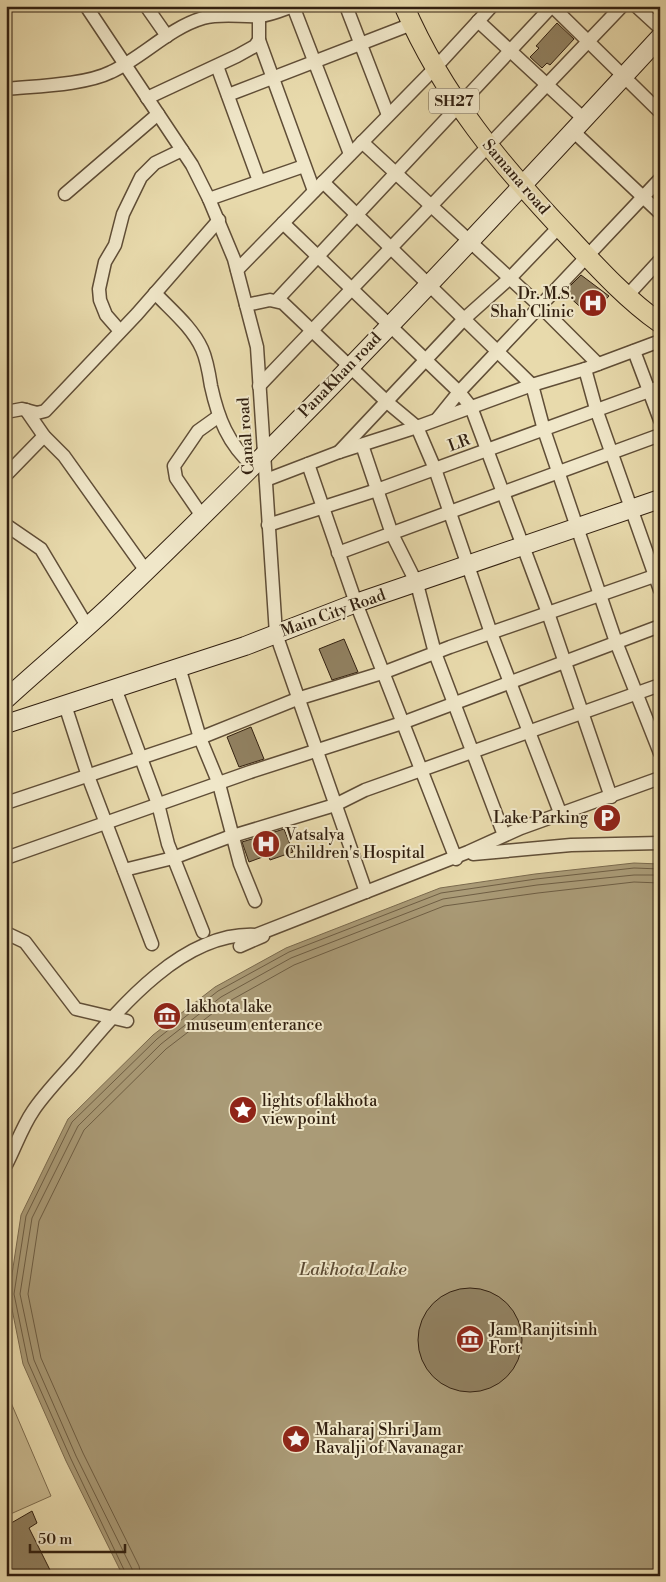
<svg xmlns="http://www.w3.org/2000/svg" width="666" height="1582" font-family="'Libre Bodoni',serif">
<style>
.green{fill:#c9ba91;stroke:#7e6d50}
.water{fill:#aa9b77;stroke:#7a6a4e}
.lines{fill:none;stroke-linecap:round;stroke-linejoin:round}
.shore{stroke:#6e5e44;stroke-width:1}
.building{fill:#918161;stroke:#322010}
.street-casing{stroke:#604e37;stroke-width:15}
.secondary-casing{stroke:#322010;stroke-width:20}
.primary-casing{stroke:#322010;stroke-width:21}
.street{stroke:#f0e7c9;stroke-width:12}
.secondary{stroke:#f0e7c9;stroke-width:18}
.primary{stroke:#e8daac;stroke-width:19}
.labels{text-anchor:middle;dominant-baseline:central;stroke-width:4;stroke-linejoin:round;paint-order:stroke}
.shield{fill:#f0e7c9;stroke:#6b5c48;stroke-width:1}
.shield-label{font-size:15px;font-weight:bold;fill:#322010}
.street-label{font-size:16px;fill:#322010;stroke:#f0e7c9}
.poi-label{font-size:16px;fill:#322010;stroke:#f0e7c9;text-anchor:start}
.water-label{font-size:18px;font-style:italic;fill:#5c4b34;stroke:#f0e7c9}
</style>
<rect width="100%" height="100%" fill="#e8daac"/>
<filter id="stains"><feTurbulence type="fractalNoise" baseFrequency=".004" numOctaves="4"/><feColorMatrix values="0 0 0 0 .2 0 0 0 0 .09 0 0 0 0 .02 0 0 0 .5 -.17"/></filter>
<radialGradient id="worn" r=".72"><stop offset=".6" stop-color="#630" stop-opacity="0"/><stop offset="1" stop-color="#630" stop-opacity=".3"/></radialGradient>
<!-- green -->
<path class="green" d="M6,1391L51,1496L6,1516Z"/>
<!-- water -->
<path class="water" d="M634,863L660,864V1576H123L66,1461L23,1364L9,1294L21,1215L68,1119L153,1035L215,987L286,948L440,888L535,874Z"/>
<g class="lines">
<!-- shore -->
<g class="shore">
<path d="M127,1576L71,1459L28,1362L14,1294L26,1216L72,1122L157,1039L218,991L289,952L441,893L536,879L634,868L660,869"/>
<path d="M134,1576L132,1569L76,1456L34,1360L20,1294L32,1218L78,1126L161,1044L221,997L291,958L443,899L537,885L634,875H660"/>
<path d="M141,1576L139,1566L83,1453L41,1358L28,1294L39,1221L84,1130L166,1049L226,1003L294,965L444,906L538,893L634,882L660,883"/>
</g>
</g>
<!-- building -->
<g class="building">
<path d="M557,23L574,39L550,65L547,63L542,68L530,57L539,48L536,46Z"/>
<path d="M581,275L609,296L590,316L564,292Z"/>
<path d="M344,639L358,672L332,680L319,649Z"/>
<path d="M251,727L264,759L239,767L227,737Z"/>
<path d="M284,829L293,852L270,860L268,855L249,862L242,842Z"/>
<circle cx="470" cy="1340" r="52"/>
<path d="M32,1511L37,1523L29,1528L53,1576H9L6,1570V1526Z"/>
</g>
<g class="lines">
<defs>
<g id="street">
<path d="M86,6L192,165L209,199L234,259L257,347L276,634L366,892"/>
<path d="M146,6L167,36"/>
<path d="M293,6L350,154"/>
<path d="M346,6L388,115"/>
<path d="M552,6L660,112"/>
<path d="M636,6L660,28"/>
<path d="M478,21L584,119"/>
<path d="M259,40L314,191"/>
<path d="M217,66L259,181"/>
<path d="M6,89C36,86 85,85 111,72C143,57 169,28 203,18C222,13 240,17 260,16C271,15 282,10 293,6"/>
<path d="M228,95L412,24"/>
<path d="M147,98L237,56L255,46L259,40V16"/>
<path d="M573,131L660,213"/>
<path d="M362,142L541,307L598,364"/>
<path d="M323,182L532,385L544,430L616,642L660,753"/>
<path d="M65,194L158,114"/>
<path d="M209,199L304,166"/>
<path d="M283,223L459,392L471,407L548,613L611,797"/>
<path d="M237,270L435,68L492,6"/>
<path d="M155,293C171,310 192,327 202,349C207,360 209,373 211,386C218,418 228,444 253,466"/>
<path d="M627,296L660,260"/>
<path d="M277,300L552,6"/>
<path d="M246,305L270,300L283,303L387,402L417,427L435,469L491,633L561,815"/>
<path d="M120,331L106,315L100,300L99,289L105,262L115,245L123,214L141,177L155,163L182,150"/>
<path d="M634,351L660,420"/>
<path d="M585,369L596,409L660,590"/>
<path d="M259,386L622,6"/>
<path d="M26,410L44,436L64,456L146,571"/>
<path d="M6,412L22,409L37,413L45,411L137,314L219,220"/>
<path d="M438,418L459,392L660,179"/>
<path d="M362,445L392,534L417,584L435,653L504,835"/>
<path d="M339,452L464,319L510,278L559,227"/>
<path d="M308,464L356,603L456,859"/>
<path d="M6,475L44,436"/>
<path d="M266,480L339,452L417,427L532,385L585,369L660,341"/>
<path d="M202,516L176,478L174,466L198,431L219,416"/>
<path d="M6,525L41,549L87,626"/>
<path d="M268,525L377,490L660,387"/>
<path d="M338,553L660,435"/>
<path d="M179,667L200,738L219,784L240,864L255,901"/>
<path d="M115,688L158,804L168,844L203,932"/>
<path d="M65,705L88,776L152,944"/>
<path d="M6,803L200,738L297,699L385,672L450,647L660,574"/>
<path d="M473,854L571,845L660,843"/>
<path d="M6,858L250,772L402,723L660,626"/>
<path d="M124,870L173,858L226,838L335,805L365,790L660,685"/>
<path d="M6,933L25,942L76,1009L127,1021"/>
<path d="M240,946L263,936"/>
<path d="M6,1165C15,1148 22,1127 33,1111C45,1093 61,1077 75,1061C118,1010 182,931 256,935L468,852L521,828L660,778"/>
</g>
<g id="secondary">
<path d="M6,699C41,667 77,637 111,605C301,424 482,230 660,37"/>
<path d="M6,724L245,646L356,603L660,499"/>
</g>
<path id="primary" d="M404,6C444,98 501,165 569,237C597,267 626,299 660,323"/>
</defs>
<!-- street casing -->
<use href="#street" class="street-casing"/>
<!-- secondary casing -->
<use href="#secondary" class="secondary-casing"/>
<!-- primary casing -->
<use href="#primary" class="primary-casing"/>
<!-- street -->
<use href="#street" class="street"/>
<!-- secondary -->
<use href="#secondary" class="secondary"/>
<!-- primary -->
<use href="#primary" class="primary"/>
</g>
<!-- icons -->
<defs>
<symbol id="hospital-disc" viewBox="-11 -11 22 22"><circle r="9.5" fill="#8f2418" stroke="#f0e7c9"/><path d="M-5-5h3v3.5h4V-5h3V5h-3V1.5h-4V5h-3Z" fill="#fff"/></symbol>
<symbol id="parking-disc" viewBox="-11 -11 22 22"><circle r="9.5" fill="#8f2418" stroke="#f0e7c9"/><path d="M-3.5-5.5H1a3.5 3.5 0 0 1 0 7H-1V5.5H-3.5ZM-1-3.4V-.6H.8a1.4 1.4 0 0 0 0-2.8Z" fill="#fff"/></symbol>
<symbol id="museum-disc" viewBox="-11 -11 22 22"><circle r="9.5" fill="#8f2418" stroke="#f0e7c9"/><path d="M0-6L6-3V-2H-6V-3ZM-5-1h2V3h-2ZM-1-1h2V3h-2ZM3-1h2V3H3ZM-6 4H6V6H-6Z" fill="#fff"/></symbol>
<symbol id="sight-disc" viewBox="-11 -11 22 22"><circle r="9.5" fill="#8f2418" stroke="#f0e7c9"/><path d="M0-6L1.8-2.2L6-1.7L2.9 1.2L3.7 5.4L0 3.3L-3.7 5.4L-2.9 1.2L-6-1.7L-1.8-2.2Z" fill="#fff"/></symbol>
</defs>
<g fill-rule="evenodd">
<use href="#hospital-disc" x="577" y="287" width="32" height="32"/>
<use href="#parking-disc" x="591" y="802" width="32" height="32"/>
<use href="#hospital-disc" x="250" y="828" width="32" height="32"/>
<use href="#museum-disc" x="151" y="1000" width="32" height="32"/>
<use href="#sight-disc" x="227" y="1094" width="32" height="32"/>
<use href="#museum-disc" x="454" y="1323" width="32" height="32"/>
<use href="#sight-disc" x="280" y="1423" width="32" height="32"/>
</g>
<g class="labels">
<!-- shield labels -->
<rect class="shield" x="429" y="88.5" width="50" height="25" rx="4"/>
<g class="shield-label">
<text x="454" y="101">SH27</text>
</g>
<!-- street labels -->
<g class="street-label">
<text transform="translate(516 177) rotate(49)">Samana road</text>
<text transform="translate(340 375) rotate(-46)">PanaKhan road</text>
<text transform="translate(246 436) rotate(-94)">Canal road</text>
<text transform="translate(459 443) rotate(-20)">LR</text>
<text transform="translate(333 613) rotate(-20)">Main City Road</text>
</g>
<!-- poi labels -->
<g class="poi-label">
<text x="574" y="294" text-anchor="end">Dr. M.S.<tspan x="574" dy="18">Shah Clinic</tspan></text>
<text x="588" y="818" text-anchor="end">Lake Parking</text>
<text x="285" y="835">Vatsalya<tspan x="285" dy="18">Children's Hospital</tspan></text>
<text x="186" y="1007">lakhota lake<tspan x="186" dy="18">museum enterance</tspan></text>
<text x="262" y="1101">lights of lakhota<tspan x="262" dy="18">view point</tspan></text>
<text x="489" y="1330">Jam Ranjitsinh<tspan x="489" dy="18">Fort</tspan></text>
<text x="315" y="1430">Maharaj Shri Jam<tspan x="315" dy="18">Ravalji of Navanagar</tspan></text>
</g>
<!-- water labels -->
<g class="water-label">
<text x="353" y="1269">Lakhota Lake</text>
</g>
</g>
<!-- margin -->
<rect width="666" height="1582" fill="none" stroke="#e8daac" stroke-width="25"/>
<rect x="8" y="8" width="651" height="1567" fill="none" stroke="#322010" stroke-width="2.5"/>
<rect x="12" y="12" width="641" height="1557" fill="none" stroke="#322010"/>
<!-- scale -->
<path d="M30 1544v8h95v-8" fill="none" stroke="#322010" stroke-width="2.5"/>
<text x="38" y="1544" font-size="15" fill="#322010" stroke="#f0e7c9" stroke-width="4" paint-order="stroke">50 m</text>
<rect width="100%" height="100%" filter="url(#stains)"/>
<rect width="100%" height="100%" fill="url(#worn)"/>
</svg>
